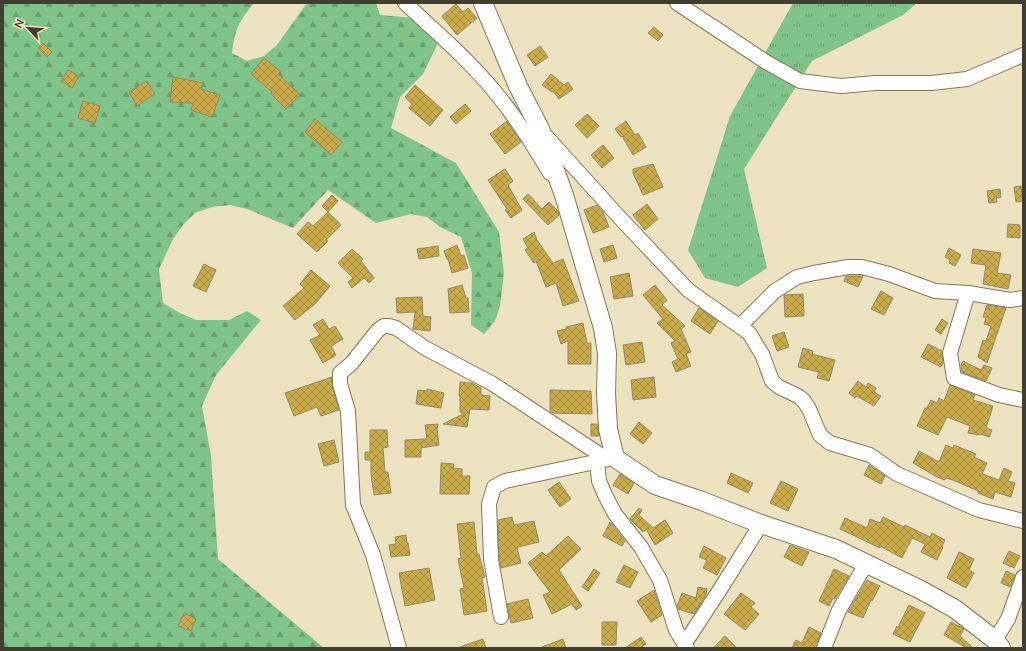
<svg xmlns="http://www.w3.org/2000/svg" width="1026" height="651" font-family="Mulish,sans-serif">
<style>
.grass{fill:url(#grass-tufts)}
.forest{fill:url(#forest-firs)}
.building{fill:url(#building-cross-hatch);stroke:#938869}
.lines{fill:none;stroke-linecap:round;stroke-linejoin:round}
.minor-casing{stroke:#827859;stroke-width:16}
.major-casing{stroke:#827859;stroke-width:20}
.minor{stroke:#fff;stroke-width:14}
.major{stroke:#fff;stroke-width:18}
</style>
<defs>
<pattern id="grass-tufts" width="24" height="20" patternUnits="userSpaceOnUse"><rect width="24" height="20" fill="#80c489"/><path d="M3 7l-1-3M5 7V3M7 7l1-3M15 17l-1-3M17 17v-4M19 17l1-3" fill="none" stroke="#6aa070"/></pattern>
<pattern id="forest-firs" width="22" height="20" patternUnits="userSpaceOnUse"><rect width="22" height="20" fill="#80c489"/><path d="M5 1l3.5 6h-7zM16 11l3.5 6h-7z" fill="#6aa070"/></pattern>
<pattern id="building-cross-hatch" width="8" height="8" patternUnits="userSpaceOnUse"><rect width="8" height="8" fill="#cbac4b"/><path d="M0 0l8 8M0 8l8-8" fill="none" stroke="#a68d3f"/></pattern>
</defs>
<rect width="100%" height="100%" fill="#eee3c1"/>
<!-- grass -->
<path class="grass" d="M793,3H917L903,15L812,61L744,169L767,268L738,287L705,278L688,250L730,116Z"/>
<!-- forest -->
<path class="forest" d="M3,3H254C239,21 235,29 232,53L247,61L264,56L277,45L307,3H376L380,15L415,18L430,27L438,43L423,74L400,97L391,128L456,163L499,232L504,273L500,306L495,321L484,334L471,325L472,273L461,237L440,227L427,217L411,214L376,223L328,190L293,228L247,209L230,205L212,207L195,213L183,225L173,239L159,269L163,303L180,313L196,320H229L247,311L261,320L216,375L202,406L211,456L218,559L324,648H3Z"/>
<!-- building -->
<g class="building">
<path d="M456,4L463,12L468,8L477,18L457,35L442,16Z"/>
<path d="M654,27L663,35L658,41L648,33Z"/>
<path d="M43,43L52,52L47,57L38,48Z"/>
<path d="M540,46L548,57L535,66L527,55Z"/>
<path d="M264,58L281,72L278,74L300,95L286,109L271,94L272,92L251,74Z"/>
<path d="M68,70L79,76L72,88L61,81Z"/>
<path d="M551,74L564,85L568,82L573,89L559,99L553,91L552,92L542,85Z"/>
<path d="M173,77L203,83L201,89L220,95L212,117L191,110L193,103L170,102Z"/>
<path d="M147,81L155,94L137,106L129,92Z"/>
<path d="M415,85L443,110L430,126L409,108L412,104L405,97Z"/>
<path d="M83,101L100,106L95,123L78,118Z"/>
<path d="M465,104L471,111L456,124L450,117Z"/>
<path d="M587,114L599,126L587,138L575,125Z"/>
<path d="M315,119L342,142L331,155L305,132Z"/>
<path d="M507,121L521,142L505,154L490,134Z"/>
<path d="M626,121L635,135L638,133L646,147L633,155L622,136L621,137L615,129Z"/>
<path d="M603,145L614,158L602,168L591,155Z"/>
<path d="M653,164L663,187L643,195L633,173V169Z"/>
<path d="M505,169L513,181L508,185L522,210L511,218L505,210L507,209L488,180Z"/>
<path d="M1021,186L1023,201L1016,202L1014,187Z"/>
<path d="M1000,189L1001,197L996,198L997,202L989,203L987,191Z"/>
<path d="M528,194L542,209L549,202L558,211L559,215L548,225L523,199Z"/>
<path d="M332,195L338,201L328,212L341,225L326,240L328,241L317,252L297,234L308,222L313,226L328,212L322,206Z"/>
<path d="M647,204L658,219L645,230L633,215Z"/>
<path d="M597,205L603,212L609,227L593,233L584,210Z"/>
<path d="M1008,224L1020,225V238L1007,237Z"/>
<path d="M534,232L537,240L553,263L563,259L579,301L563,306L556,283L546,287L536,261L534,263L525,250L528,248L523,239Z"/>
<path d="M457,245L461,256L464,255L468,268L452,273L448,259H447L444,251Z"/>
<path d="M613,245L617,258L604,262L600,249Z"/>
<path d="M438,246L439,256L419,259L417,249Z"/>
<path d="M949,248L961,255L955,266L949,263L950,260L945,257Z"/>
<path d="M352,249L363,259L361,261L374,278L369,283L364,278L352,288L348,282L353,278L338,263Z"/>
<path d="M973,249L1001,253L997,273L1011,275L1008,289L983,284L986,265L971,263Z"/>
<path d="M204,264L216,270L206,292L193,286Z"/>
<path d="M311,270L330,286L315,304L295,320L283,306L304,288L300,284Z"/>
<path d="M629,273L633,296L614,299L610,277Z"/>
<path d="M846,276H863L858,287L844,281Z"/>
<path d="M462,285L466,298H468L469,312L450,313L448,289Z"/>
<path d="M655,285L667,300L662,305L685,326L681,329L691,352L686,354L691,366L676,372L672,362L678,359L671,343L675,341L657,323L663,319L643,295Z"/>
<path d="M881,291L893,298L884,315L871,309Z"/>
<path d="M803,294L804,316L785,317L784,295Z"/>
<path d="M422,297L423,316L431,317L430,331L413,329L415,312L397,313L396,298Z"/>
<path d="M987,305L1006,308L987,363L978,357L983,340L986,341L991,326L984,324L986,318L983,317Z"/>
<path d="M699,308L718,321L710,334L691,321Z"/>
<path d="M323,319L329,329L335,326L343,339L331,346L336,355L323,363L310,340L320,335L313,325Z"/>
<path d="M942,319L948,323L941,334L935,330Z"/>
<path d="M583,323L587,343H591V364H568V341L561,344L557,331L566,329V327Z"/>
<path d="M784,332L789,347L777,351L772,336Z"/>
<path d="M642,342L645,362L626,365L623,345Z"/>
<path d="M928,344L942,351L943,363L941,367L921,357Z"/>
<path d="M803,348L813,351L812,354L835,360L829,381L817,378L819,372L798,367Z"/>
<path d="M963,361L981,370L984,365L992,368L986,381L962,372L961,365Z"/>
<path d="M332,377V386L339,410L321,416L317,407L294,416L285,393Z"/>
<path d="M654,377L656,397L633,400L631,380Z"/>
<path d="M858,381L866,387L868,383L876,388L874,392L881,396L874,406L857,396L855,398L849,393Z"/>
<path d="M460,382L472,383L481,388V395L490,396L489,410L470,409L467,427L443,424L465,413L460,412V396H459Z"/>
<path d="M950,385L975,395L973,400L993,406L986,428L992,430L989,437L980,434V435L968,433L970,426L947,417L938,435L917,426L925,408H927L931,400L937,403L939,398L944,401Z"/>
<path d="M427,389L444,393L441,408L416,404L418,390L427,391Z"/>
<path d="M550,390L591,391L592,414L553,413L550,411Z"/>
<path d="M639,422L652,433L643,444L630,434Z"/>
<path d="M438,424L437,429L439,445L421,448V457H405V440L427,439L425,425Z"/>
<path d="M591,424H597L599,436H591Z"/>
<path d="M370,430H387L388,447L383,448L385,472H388L391,493L374,495L371,474V460H365V452H370Z"/>
<path d="M334,440L339,462L324,466L318,444Z"/>
<path d="M946,445L953,448L954,445L976,454L974,457L987,463L982,474L999,480L1004,468L1012,472L1008,481L1015,483L1011,497L995,492L993,499L978,493V491L953,480L946,478L945,480L937,477L913,463L919,451L939,462Z"/>
<path d="M441,463L454,464L453,468L462,469V476H470L469,494H440Z"/>
<path d="M869,465L885,476L881,484L864,475Z"/>
<path d="M731,473L753,483L748,493L727,483Z"/>
<path d="M620,474L634,483L628,494L613,485Z"/>
<path d="M781,481L798,489L788,511L770,503Z"/>
<path d="M559,482L571,499L560,507L548,490Z"/>
<path d="M639,508L642,510L639,515L653,528L665,520L673,533L655,545L646,529L643,532L630,519Z"/>
<path d="M512,517L514,525L534,521L539,542L518,547L517,548L521,563L501,568L499,558L498,520Z"/>
<path d="M883,517L904,527L905,525L930,537L932,533L945,540L942,546L943,547L937,560L921,552L925,544L912,538L902,558L880,546V548L840,529L845,518L867,528L870,519L880,523Z"/>
<path d="M474,522L477,554H479L485,577L482,578L487,611L464,615L460,589L464,588L458,559L461,558L457,524Z"/>
<path d="M610,522L625,541L622,546L603,536Z"/>
<path d="M406,535L407,543H408L410,555L391,557L389,545L396,544L395,537Z"/>
<path d="M568,536L581,549L559,570L582,606L576,610L572,604L552,614L543,595L550,592L528,563L542,552L546,556Z"/>
<path d="M790,545L809,552L802,566L784,557Z"/>
<path d="M704,546L726,558L717,575L703,568L707,560L699,557Z"/>
<path d="M1009,551L1020,556L1014,568L1003,563Z"/>
<path d="M959,552L974,559L969,570L974,573L966,588L947,578Z"/>
<path d="M624,565L638,572L630,588L616,582Z"/>
<path d="M429,568L435,600L405,606L399,573Z"/>
<path d="M594,569L600,573L588,591L582,587Z"/>
<path d="M834,569L849,576L835,599L833,598L829,606L819,601Z"/>
<path d="M1006,571L1015,575L1010,587L1001,583Z"/>
<path d="M867,580L880,586L872,601L871,600L863,618L848,612Z"/>
<path d="M698,587L707,589L706,595L694,614L678,609L677,606L682,593L696,598Z"/>
<path d="M654,590L662,615L651,622L637,601Z"/>
<path d="M741,593L755,603L751,607L759,614L745,630L724,614Z"/>
<path d="M528,599L533,618L511,623L507,604Z"/>
<path d="M909,605L925,613L910,642L893,634L897,626L898,627Z"/>
<path d="M184,613L196,619L191,631L178,626Z"/>
<path d="M602,622H617L616,645H602Z"/>
<path d="M951,622L964,629L960,636L973,648H967L944,635Z"/>
<path d="M809,627L821,633L816,648H792L796,640L802,643Z"/>
<path d="M725,636L737,648H713Z"/>
<path d="M641,637L646,644L640,648H625Z"/>
<path d="M483,639L486,648H460V647Z"/>
<path d="M563,639L566,648H542V647Z"/>
</g>
<g class="lines">
<defs>
<g id="minor">
<path d="M405,3C435,31 469,60 495,92C516,117 533,145 550,173"/>
<path d="M677,3L766,62L800,81L841,86L875,83H931L967,79L1023,55"/>
<path d="M544,134L621,219L688,290L749,333L762,354L772,381L779,387L798,396L804,401L809,409L820,435L830,443L870,455L897,474L979,510L1023,521"/>
<path d="M968,293L950,353L954,378L999,395L1023,400"/>
<path d="M740,326L775,291L797,277L814,273L848,267H862L889,274L935,291L968,293L1010,300L1023,298"/>
<path d="M597,462L599,481L605,495L615,514L641,547L660,580L676,630L687,648"/>
<path d="M501,617L491,559L489,504L494,487L505,481L614,458"/>
<path d="M995,640L1008,619L1023,577"/>
<path d="M685,643L721,588L761,524"/>
<path d="M399,648L373,555L353,505L348,411L340,384V373L351,364L378,330L384,326H389L396,328L425,348L493,384L602,456L615,458"/>
<path d="M824,648L839,610L866,564"/>
</g>
<path id="major" d="M483,3L518,86L540,129L564,195L603,328L607,353L606,393L608,429L615,458L655,485L702,501L761,524L836,549L921,590L955,609L995,640L1001,648"/>
</defs>
<!-- minor casing -->
<use href="#minor" class="minor-casing"/>
<!-- major casing -->
<use href="#major" class="major-casing"/>
<!-- minor -->
<use href="#minor" class="minor"/>
<!-- major -->
<use href="#major" class="major"/>
</g>
<!-- border -->
<rect width="1026" height="651" fill="none" stroke="#413d2f" stroke-width="8"/>
<!-- north arrow -->
<g transform="translate(28 28) rotate(296)" stroke="#eee3c1" stroke-width="3" paint-order="stroke">
<path d="M0-3L7 15L0 10L-7 15Z" fill="#413d2f"/>
<text y="-6" font-size="11" font-weight="bold" text-anchor="middle" fill="#413d2f">N</text>
</g>
</svg>
